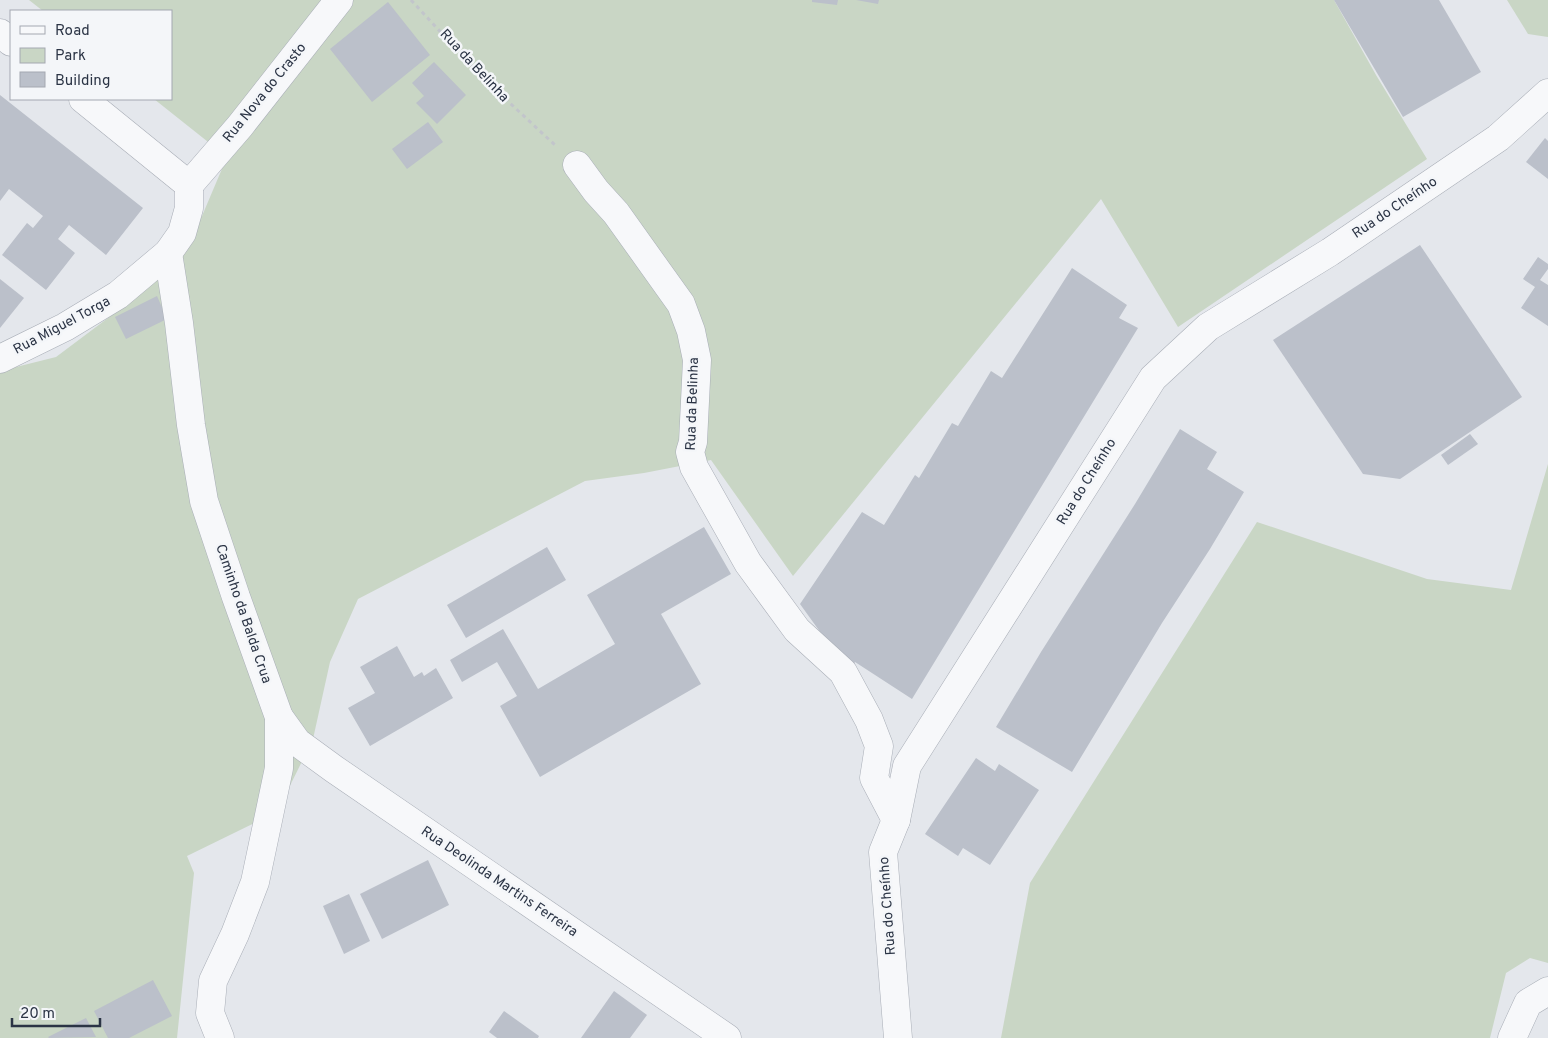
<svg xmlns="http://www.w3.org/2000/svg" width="1548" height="1038" font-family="Overpass,sans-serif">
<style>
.green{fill:#c9d6c5}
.building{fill:#bbc0ca}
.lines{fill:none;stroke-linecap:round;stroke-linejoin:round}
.minor-casing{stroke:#a9aeb7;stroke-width:29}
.path{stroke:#c2c5cb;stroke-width:3;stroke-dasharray:4 4;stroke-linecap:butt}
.minor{stroke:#f7f8fa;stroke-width:28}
.labels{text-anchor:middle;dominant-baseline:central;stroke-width:5;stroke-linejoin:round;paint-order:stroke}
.street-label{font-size:14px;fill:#2b3445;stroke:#f4f6f9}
</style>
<rect width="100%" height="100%" fill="#e4e7ec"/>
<!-- green -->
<g class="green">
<path d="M29,0H1334L1376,75L1427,159L1178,327L1101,199L793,576L711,460L644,473L585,481L358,599L330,662L313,739L277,812L187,856L194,873L177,1038H0V371L56,357L148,288L202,216L227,157L154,99H171V11H43Z"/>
<path d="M1507,0H1548V37L1528,34Z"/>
<path d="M1548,464V963L1530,958L1506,973L1490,1038H1001L1030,883L1257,522L1427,579L1511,590Z"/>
</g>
<!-- building -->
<g class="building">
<path d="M812,0H838L837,5L812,2Z"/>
<path d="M856,0H879L878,4Z"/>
<path d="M1334,0H1439L1481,72L1403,117Z"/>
<path d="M388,2L430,55L372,102L330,49Z"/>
<path d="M434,62L466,95L437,124L416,103L424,96L412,83Z"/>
<path d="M0,95L143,208L106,255L69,225L58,239L75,253L46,290L2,255L27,223L33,228L43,216L9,189L0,201Z"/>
<path d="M428,122L443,142L407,169L392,149Z"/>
<path d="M1545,138L1548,141V179L1526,162Z"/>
<path d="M1420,245L1522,397L1400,479L1363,474L1273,340Z"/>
<path d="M1538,257L1548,264V269L1540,280L1548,285V326L1521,308L1535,287L1523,279Z"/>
<path d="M1072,268L1127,305L1119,318L1138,328L912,699L855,662L849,672L800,604L862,512L884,525L915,475L919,478L952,423L958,426L991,371L1002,378Z"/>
<path d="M0,279L24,298L0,328Z"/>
<path d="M157,296L167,319L126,339L115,317Z"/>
<path d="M1180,429L1217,452L1207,469L1244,492L1210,549L1162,623L1072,772L996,727L1041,652L1135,504Z"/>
<path d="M1470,434L1478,444L1448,465L1441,455Z"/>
<path d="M704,527L731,574L661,614L701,684L540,777L500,706L517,696L497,662L462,682L450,660L503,629L538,689L615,644L587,595Z"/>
<path d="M547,547L566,580L466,638L447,605Z"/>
<path d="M397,646L414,677L422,672L424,676L436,668L453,698L370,746L348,708L375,693L360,667Z"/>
<path d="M976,758L995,771L999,764L1039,790L990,865L963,848L958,856L925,834Z"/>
<path d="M428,860L449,905L382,939L360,894Z"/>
<path d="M349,894L370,941L344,954L323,906Z"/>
<path d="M153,980L172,1016L129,1038H108L94,1011Z"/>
<path d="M614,991L647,1015L630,1038H581Z"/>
<path d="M504,1011L539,1036L538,1038H497L489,1032Z"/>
<path d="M86,1018L96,1037L49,1038L48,1037Z"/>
</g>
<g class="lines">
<defs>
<g id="minor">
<path d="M0,33L11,42"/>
<path d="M83,99L189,185"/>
<path d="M577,165L596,191L616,213L681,304L691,331L697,360L693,442L690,452L694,467L748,563L797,630L843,672L869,720L879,746L874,778L896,820"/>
<path d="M189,185L240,126L339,0"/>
<path d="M168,253L179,323L191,425L204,501L236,597L279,717V768L255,882L235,934L213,981L210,1013L220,1038"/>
<path d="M0,359L65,327L118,295L168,253L182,233L189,208V185"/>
<path d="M279,717L297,742L334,769L727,1038"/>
<path d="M898,1038L883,852L896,820L907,766L1153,378L1208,327L1330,252L1498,138L1548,93"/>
<path d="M1512,1038L1528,1003L1548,991"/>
</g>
</defs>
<!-- minor casing -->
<use href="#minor" class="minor-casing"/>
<!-- path -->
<path class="path" d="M411,0L483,78L556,146"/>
<!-- minor -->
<use href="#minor" class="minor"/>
</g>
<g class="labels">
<!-- street labels -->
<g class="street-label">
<text transform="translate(474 66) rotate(47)">Rua da Belinha</text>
<text transform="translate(265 93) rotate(-51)">Rua Nova do Crasto</text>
<text transform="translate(1395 208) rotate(-34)">Rua do Cheínho</text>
<text transform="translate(62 326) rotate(-28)">Rua Miguel Torga</text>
<text transform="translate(693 404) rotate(-88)">Rua da Belinha</text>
<text transform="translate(1087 482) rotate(-58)">Rua do Cheínho</text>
<text transform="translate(243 614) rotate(71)">Caminho da Balda Crua</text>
<text transform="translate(499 882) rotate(34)">Rua Deolinda Martins Ferreira</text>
<text transform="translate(888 906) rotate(-94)">Rua do Cheínho</text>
</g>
</g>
<!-- legend -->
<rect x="10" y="10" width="162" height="90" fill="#f4f6f9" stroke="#a4a8b1"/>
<rect x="20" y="26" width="25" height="8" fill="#f7f8fa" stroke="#a4a8b1"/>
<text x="55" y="35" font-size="15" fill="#2b3445">Road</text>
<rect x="20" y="48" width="25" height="15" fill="#c9d6c5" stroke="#a4a8b1"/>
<text x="55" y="60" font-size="15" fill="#2b3445">Park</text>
<rect x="20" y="72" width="25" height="15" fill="#bbc0ca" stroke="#a4a8b1"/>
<text x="55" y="85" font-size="15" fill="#2b3445">Building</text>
<!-- scale -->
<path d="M12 1018v8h88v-8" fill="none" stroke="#2b3445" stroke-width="2.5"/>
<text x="20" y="1018" font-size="15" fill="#2b3445" stroke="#f4f6f9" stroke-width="4" paint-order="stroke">20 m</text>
</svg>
